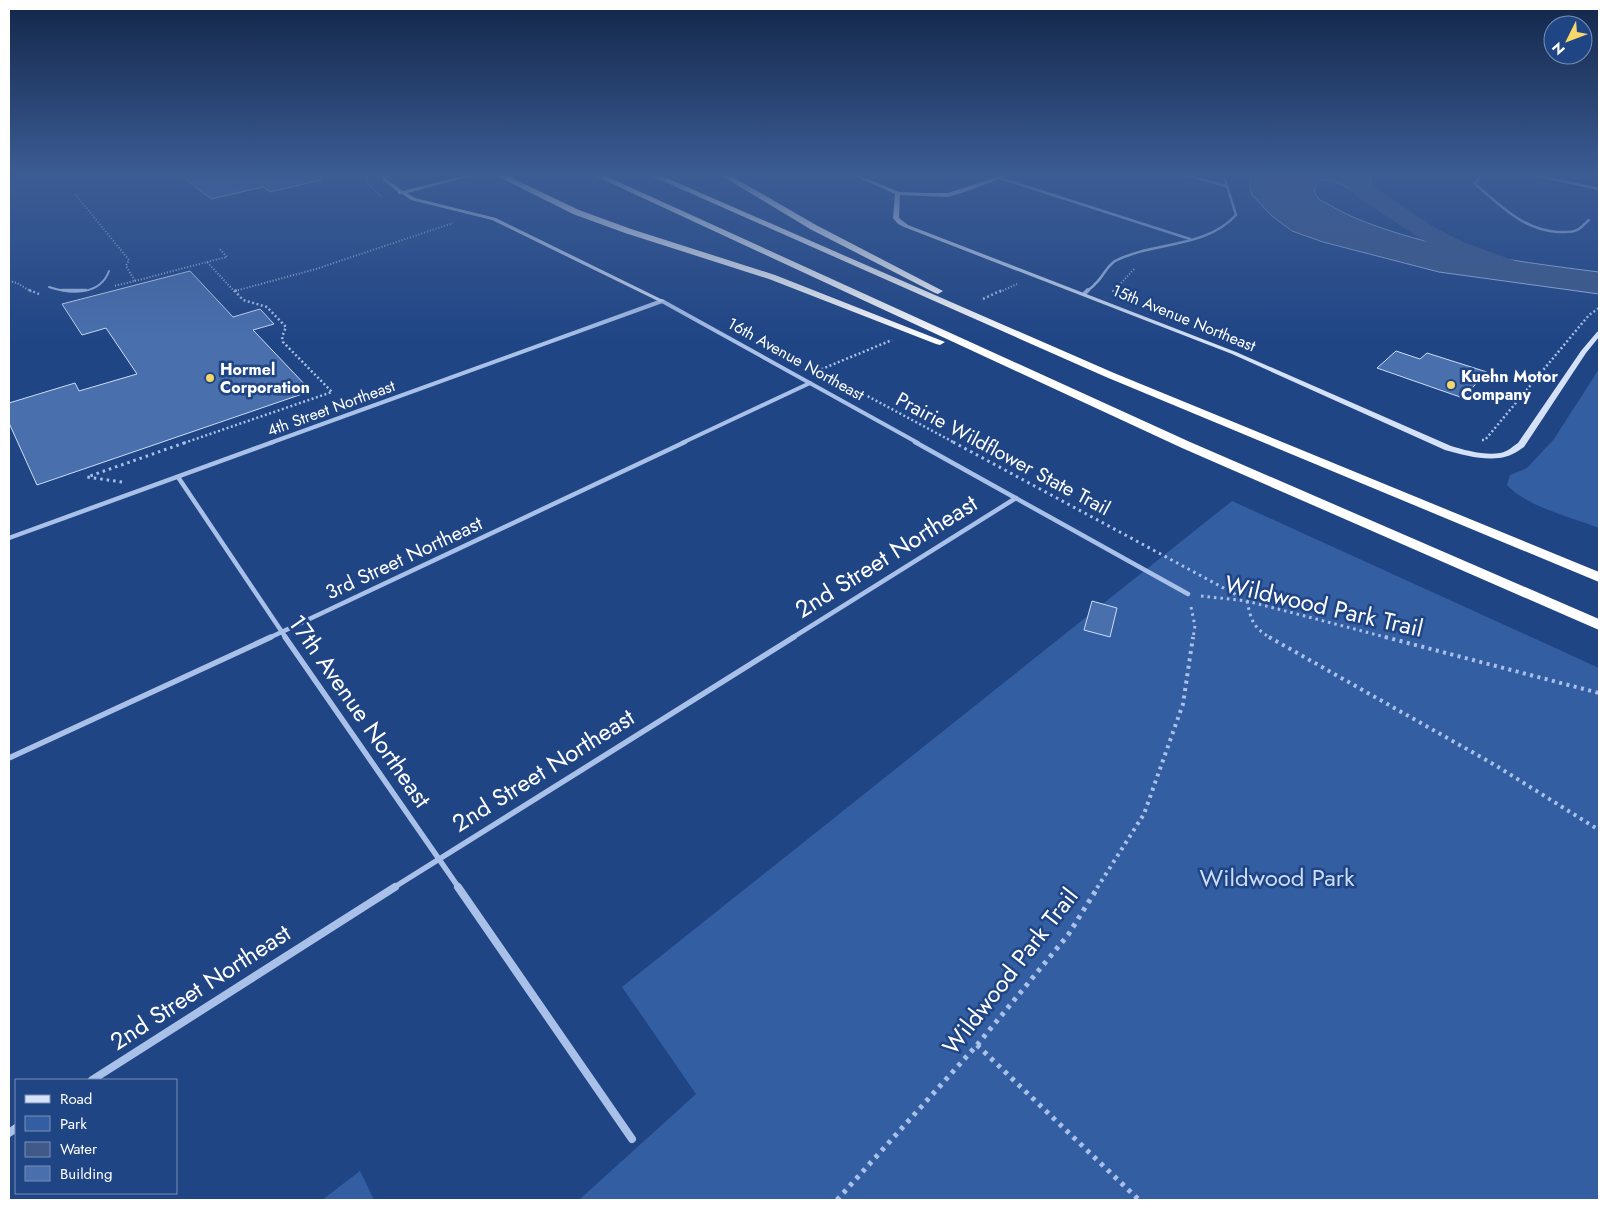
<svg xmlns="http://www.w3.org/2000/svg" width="1608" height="1209" font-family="Jost,sans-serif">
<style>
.green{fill:#345ea2}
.water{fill:#3f5a89;stroke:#9dbbeb}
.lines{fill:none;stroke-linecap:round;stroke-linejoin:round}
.river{fill:#3f5a89;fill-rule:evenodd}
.building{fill:#496fad;stroke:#cdddf7}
.path-far4{stroke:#a9c1e9;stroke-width:2;stroke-dasharray:1 2;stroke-linecap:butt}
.path-far3{stroke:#a9c1e9;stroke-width:2.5;stroke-dasharray:2 2.5;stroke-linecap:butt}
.path-far2{stroke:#a9c1e9;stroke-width:3;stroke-dasharray:2.5 4;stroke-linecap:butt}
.path-far1{stroke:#a9c1e9;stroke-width:4;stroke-dasharray:3 4.5;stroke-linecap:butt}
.path{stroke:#a9c1e9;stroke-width:5;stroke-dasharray:4 5.5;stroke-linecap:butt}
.lane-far1{stroke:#a9c1e9;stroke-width:2}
.lane{stroke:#a9c1e9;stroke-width:2.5}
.street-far4{stroke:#a9c1e9;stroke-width:2.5}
.street-far3{stroke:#a9c1e9;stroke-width:4}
.street-far2{stroke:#a9c1e9;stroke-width:4.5}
.street-far1{stroke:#a9c1e9;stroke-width:5.5}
.street{stroke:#a9c1e9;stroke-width:8}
.secondary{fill:#d4e1f7;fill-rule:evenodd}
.highway{fill:#fff;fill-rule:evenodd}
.poi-dot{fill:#f6d86a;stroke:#204585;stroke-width:2}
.labels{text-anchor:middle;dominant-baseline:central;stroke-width:5;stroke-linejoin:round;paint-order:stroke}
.far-street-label{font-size:16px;fill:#fff;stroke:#204585}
.far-poi-label{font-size:16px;font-weight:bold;fill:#fff;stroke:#204585;text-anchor:start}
.street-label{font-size:20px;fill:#fff;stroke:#204585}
.near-street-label{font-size:24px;fill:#fff;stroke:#204585}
.near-park-label{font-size:24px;fill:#cdddf7;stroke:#204585}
</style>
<rect width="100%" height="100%" fill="#204585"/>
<!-- green -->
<g class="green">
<path d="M1599,369V528C1571,517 1527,507 1507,485L1510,475L1527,468L1554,439Z"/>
<path d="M1232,501L1599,668V1200H579L696,1094L622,987Z"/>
<path d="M360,1171L374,1200H322Z"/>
</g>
<!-- water -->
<path class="water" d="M1250,173H1371V187L1379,201L1335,182L1321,179C1315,184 1312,191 1318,198C1320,201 1325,202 1328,204C1371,231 1454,249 1505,259C1536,264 1568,268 1599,272V294L1439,272L1323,242L1292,231L1272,216L1252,195L1250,186Z"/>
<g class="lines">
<!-- river -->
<path class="river" d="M1343,173H1363L1365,181L1375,188L1437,229L1463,242L1518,262L1522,267L1518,272L1509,275L1445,252L1421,239L1359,198L1344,183Z"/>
</g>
<!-- building -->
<g class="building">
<path d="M178,173H320L321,180L270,192L263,187L211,199Z"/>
<path d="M190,271L233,317L260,309L274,324L253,330L311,391L37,485L9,423V403L75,383L79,391L137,374L106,328L82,335L62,304Z"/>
<path d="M1396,351L1420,359L1427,353L1487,372L1463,398L1377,368Z"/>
<path d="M1092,601L1117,608L1110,637L1084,630Z"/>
</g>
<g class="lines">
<!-- path-far4 -->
<g class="path-far4">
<path d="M366,173L368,184L382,197"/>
<path d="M9,175L18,173"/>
<path d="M75,194L129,260L126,266L135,281L114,286"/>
<path d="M207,262L227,257L219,248"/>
<path d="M9,281L17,283L32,292"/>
<path d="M135,281L207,262L235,292"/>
<path d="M235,291L316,269L453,223"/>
<path d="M1000,292L1017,284"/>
<path d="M1113,292L1135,268"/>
</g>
<!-- path-far3 -->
<g class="path-far3">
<path d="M29,290L39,294"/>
<path d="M235,291L237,290"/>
<path d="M1113,292L1114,290"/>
<path d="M983,299L1002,290"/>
<path d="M817,371L892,340"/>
<path d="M832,377L955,443"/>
<path d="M1482,440H1485L1589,315L1599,308"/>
<path d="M184,443L332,392L283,342L282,337L286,327L267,307L243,300L234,290"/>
</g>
<!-- path-far2 -->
<g class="path-far2">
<path d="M953,442L1244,599"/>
<path d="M122,482L87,477L187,442"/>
<path d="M1201,596L1247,601L1389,638"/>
<path d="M1247,601C1251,620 1253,628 1271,638"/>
<path d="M1191,607L1195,626L1193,638"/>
</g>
<!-- path-far1 -->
<g class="path-far1">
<path d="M1269,637L1495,765L1599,830"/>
<path d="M1385,637L1599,693"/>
<path d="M1097,888L1144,814L1183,704L1193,637"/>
</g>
<!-- path -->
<g class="path">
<path d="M977,1045L1139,1200"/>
<path d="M837,1200L977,1045L1068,935L1098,887"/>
</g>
<!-- lane-far1 -->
<path class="lane-far1" d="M49,287C70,294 100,296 109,271"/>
<!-- lane -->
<path class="lane" d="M62,290H86"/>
<!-- street-far4 -->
<g class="street-far4">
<path d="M1178,173L1226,186"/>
<path d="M1481,173L1475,184C1500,205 1523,230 1558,232C1564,232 1571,233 1577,230C1582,228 1585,223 1589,220"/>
<path d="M1524,173L1599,189"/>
<path d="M1000,178L1190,239"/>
<path d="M1086,292C1089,289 1093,287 1095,284C1103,277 1106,267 1115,261C1154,241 1205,249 1236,215L1223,173"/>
</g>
<!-- street-far3 -->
<g class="street-far3">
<path d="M1084,294L1088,290"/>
<path d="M270,443L662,301L918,443"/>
<path d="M682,443L810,383"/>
</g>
<!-- street-far2 -->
<g class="street-far2">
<path d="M915,442L1188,594"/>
<path d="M178,477L286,638"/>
<path d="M9,538L273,442"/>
<path d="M269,638L685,442"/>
<path d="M792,638L1016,498"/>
</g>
<!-- street-far1 -->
<g class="street-far1">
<path d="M285,637L459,888"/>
<path d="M9,758L271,637"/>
<path d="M393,888L794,637"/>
</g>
<!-- street -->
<g class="street">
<path d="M458,887L632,1139"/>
<path d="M92,1080L395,887"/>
<path d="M9,1133L16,1128"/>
</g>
<!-- secondary -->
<g class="secondary">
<path d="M383,173H387V180L403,191L475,173H483L407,193L415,198L496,218L665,301L660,302L492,220L411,200L402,194H398V192L383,180Z"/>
<path d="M848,173H854L899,192L926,193H948L1009,173H1015L965,192L948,197L900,195L899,218L908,225L1236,352L1451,446C1464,450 1486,456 1500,453C1507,452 1512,447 1518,443L1581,351L1597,332L1599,331V337L1586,353L1524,447C1517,452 1509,457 1499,458C1482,460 1462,455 1445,450L1232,354L904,227L898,224L893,218L895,194Z"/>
</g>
<!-- highway -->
<g class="highway">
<path d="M491,173H501L579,210L631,229L775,275L945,342L940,345L936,344L769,279L625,233L573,214Z"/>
<path d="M589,173H599L1190,442L1599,619V630L1182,448Z"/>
<path d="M645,173H655L1114,373L1599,572V582L1106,377Z"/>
<path d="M717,173H726L816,225L943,291L938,294L935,293L810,229Z"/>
</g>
</g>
<!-- sky -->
<linearGradient id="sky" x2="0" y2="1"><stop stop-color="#122649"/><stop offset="0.51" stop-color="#3c5c94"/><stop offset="1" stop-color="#3c5c94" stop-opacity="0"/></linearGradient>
<rect width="1608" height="342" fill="url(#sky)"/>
<!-- markers -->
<g class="poi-dot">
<circle cx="210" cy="378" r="5"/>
<circle cx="1451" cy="385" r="5"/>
</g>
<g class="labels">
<!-- far-street labels -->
<g class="far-street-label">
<text transform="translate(1184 318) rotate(22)">15th Avenue Northeast</text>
<text transform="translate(796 359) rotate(29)">16th Avenue Northeast</text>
<text transform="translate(331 408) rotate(-20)">4th Street Northeast</text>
</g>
<!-- far-poi labels -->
<g class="far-poi-label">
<text x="220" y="369">Hormel<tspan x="220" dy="18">Corporation</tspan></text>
<text x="1461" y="376">Kuehn Motor<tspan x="1461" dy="18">Company</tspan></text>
</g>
<!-- street labels -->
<g class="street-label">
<text transform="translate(1003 454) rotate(28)">Prairie Wildflower State Trail</text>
<text transform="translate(404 558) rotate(-25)">3rd Street Northeast</text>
</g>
<!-- near-street labels -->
<g class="near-street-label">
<text transform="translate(886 556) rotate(-32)">2nd Street Northeast</text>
<text transform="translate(1324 606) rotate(13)">Wildwood Park Trail</text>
<text transform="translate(360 711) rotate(55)">17th Avenue Northeast</text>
<text transform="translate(543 770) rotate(-32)">2nd Street Northeast</text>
<text transform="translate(1010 971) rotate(-52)">Wildwood Park Trail</text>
<text transform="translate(200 987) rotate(-33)">2nd Street Northeast</text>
</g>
<!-- near-park labels -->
<g class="near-park-label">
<text x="1277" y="877">Wildwood Park</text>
</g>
</g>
<!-- border -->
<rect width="1608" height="1209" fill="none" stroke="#ffffff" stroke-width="20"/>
<!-- legend -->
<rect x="15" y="1079" width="162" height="115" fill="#204585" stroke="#798fb6"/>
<rect x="25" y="1095" width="25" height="8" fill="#d4e1f7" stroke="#798fb6"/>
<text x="60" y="1104" font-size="15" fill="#ffffff">Road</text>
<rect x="25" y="1116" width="25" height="15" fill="#345ea2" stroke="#798fb6"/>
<text x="60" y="1129" font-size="15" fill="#ffffff">Park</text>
<rect x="25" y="1142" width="25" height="15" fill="#3f5a89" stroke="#798fb6"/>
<text x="60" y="1154" font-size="15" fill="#ffffff">Water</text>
<rect x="25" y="1166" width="25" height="15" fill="#496fad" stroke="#798fb6"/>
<text x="60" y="1179" font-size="15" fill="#ffffff">Building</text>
<!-- north arrow -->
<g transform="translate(1568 40) rotate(228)"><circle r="24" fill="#204585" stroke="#798fb6"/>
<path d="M0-4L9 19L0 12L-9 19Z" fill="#f6d86a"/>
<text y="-8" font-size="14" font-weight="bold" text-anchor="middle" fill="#ffffff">N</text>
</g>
</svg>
